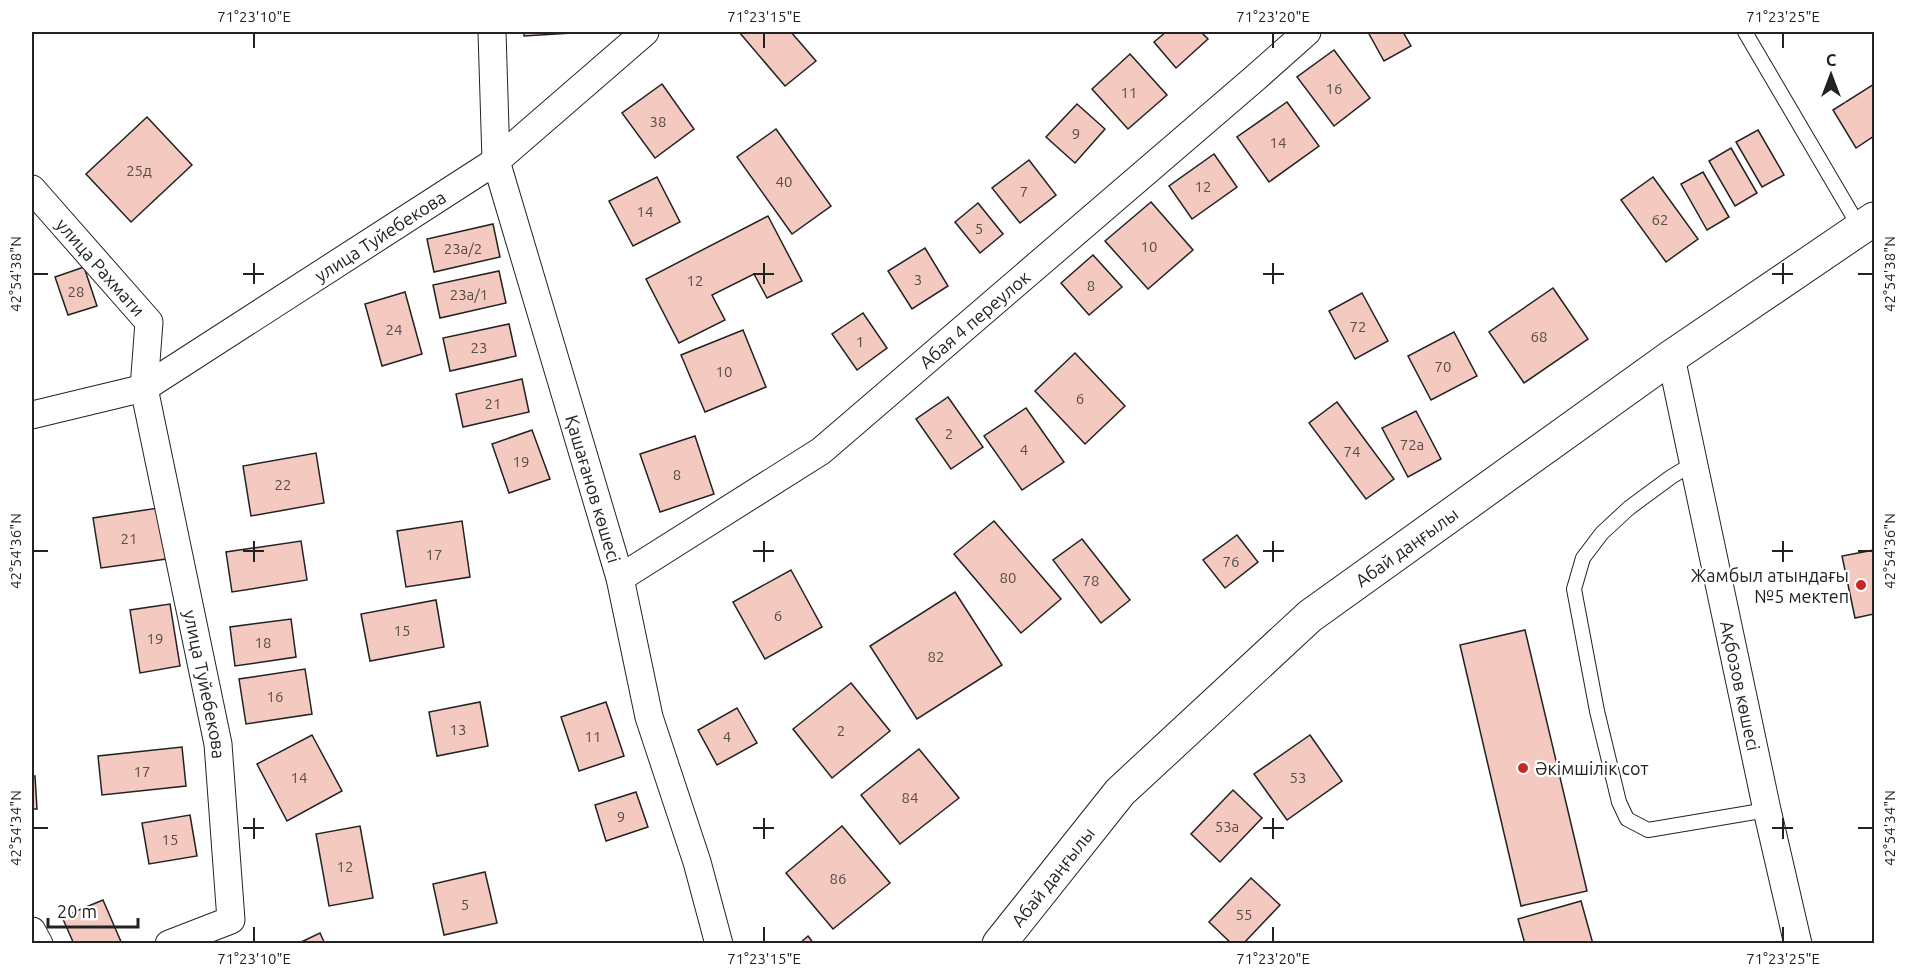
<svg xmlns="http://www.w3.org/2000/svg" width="1906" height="975" font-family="Ubuntu,sans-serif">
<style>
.building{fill:#f3c9c0;stroke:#222;stroke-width:1.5}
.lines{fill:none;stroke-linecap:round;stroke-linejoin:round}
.service-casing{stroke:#222;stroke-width:16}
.minor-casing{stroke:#222;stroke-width:29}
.secondary-casing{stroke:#222;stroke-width:35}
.service{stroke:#fff;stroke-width:14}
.minor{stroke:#fff;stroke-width:27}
.secondary{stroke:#fff;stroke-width:33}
.ticks{fill:none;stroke:#222;stroke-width:2}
.poi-dot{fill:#c62828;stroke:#fff;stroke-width:2}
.labels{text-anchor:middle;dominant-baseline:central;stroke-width:4.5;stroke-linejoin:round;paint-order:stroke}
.number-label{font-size:15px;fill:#564c4a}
.street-label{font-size:18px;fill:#222;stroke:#fff}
.poi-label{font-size:18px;fill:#222;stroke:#fff;text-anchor:end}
.neatline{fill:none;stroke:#222;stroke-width:2}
.ticks-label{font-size:15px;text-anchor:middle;fill:#222}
</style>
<rect width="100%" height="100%" fill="#fff"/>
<!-- building -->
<g class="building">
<path d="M524,32H589L524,36Z"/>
<path d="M739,32H791L816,61L785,86Z"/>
<path d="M1166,32H1201L1208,39L1176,68L1154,42Z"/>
<path d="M1368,32H1403L1411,46L1384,61Z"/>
<path d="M1334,50L1370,98L1334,126L1297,77Z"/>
<path d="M1130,54L1167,95L1128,129L1092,89Z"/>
<path d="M662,84L694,129L655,158L622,113Z"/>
<path d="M1874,84V136L1856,148L1833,110Z"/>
<path d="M1287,102L1319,146L1269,182L1237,137Z"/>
<path d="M1077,104L1105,129L1075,163L1046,137Z"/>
<path d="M147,117L192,165L131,222L86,174Z"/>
<path d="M776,129L831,206L792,234L737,157Z"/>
<path d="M1758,130L1784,175L1762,187L1736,142Z"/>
<path d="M1731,148L1757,193L1735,206L1709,161Z"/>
<path d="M1214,154L1237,187L1192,219L1169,186Z"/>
<path d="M1029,160L1056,195L1020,223L992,188Z"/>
<path d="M1703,172L1729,217L1707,230L1681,184Z"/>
<path d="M657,177L680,222L633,246L609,201Z"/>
<path d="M1653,177L1698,239L1666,262L1621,200Z"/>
<path d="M1151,202L1193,250L1148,289L1105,241Z"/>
<path d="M978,203L1003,234L980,253L955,222Z"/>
<path d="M768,216L802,281L767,298L754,274L712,295L725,320L679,343L646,279Z"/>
<path d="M493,224L500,257L434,272L427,239Z"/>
<path d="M925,248L948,286L912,309L888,271Z"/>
<path d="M1093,255L1122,287L1089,315L1061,283Z"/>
<path d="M84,267L97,306L68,315L55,277Z"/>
<path d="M499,271L506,303L440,318L433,285Z"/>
<path d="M1553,288L1588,339L1524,383L1489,332Z"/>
<path d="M405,292L422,354L382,366L365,304Z"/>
<path d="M1362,293L1388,341L1355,359L1329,311Z"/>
<path d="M863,313L887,348L857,370L832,334Z"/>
<path d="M509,324L516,356L450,371L443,338Z"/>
<path d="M743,330L766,387L705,412L681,355Z"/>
<path d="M1454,332L1477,376L1431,400L1408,356Z"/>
<path d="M1075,353L1125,406L1085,444L1035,391Z"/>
<path d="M522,379L529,412L463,427L456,394Z"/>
<path d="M948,397L983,447L951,469L916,419Z"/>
<path d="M1337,402L1394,479L1366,499L1309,423Z"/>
<path d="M1026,408L1064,462L1022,490L984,436Z"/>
<path d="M1416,411L1441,459L1408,477L1382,428Z"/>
<path d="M532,430L550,479L509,493L492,444Z"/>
<path d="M695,436L714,494L660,512L640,454Z"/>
<path d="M316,453L324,503L251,516L243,466Z"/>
<path d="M158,508L166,559L101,568L93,518Z"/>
<path d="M462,521L470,577L406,587L397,531Z"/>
<path d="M994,521L1061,599L1021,633L954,554Z"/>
<path d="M1237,535L1258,562L1225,588L1203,560Z"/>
<path d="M1082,539L1130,600L1101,623L1053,560Z"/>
<path d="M301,541L307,580L232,592L226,552Z"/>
<path d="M1874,550V614L1855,618L1842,556Z"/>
<path d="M791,570L822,627L765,659L733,602Z"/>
<path d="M955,592L1002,665L917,719L870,646Z"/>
<path d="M436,600L444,647L370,661L361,614Z"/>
<path d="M170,604L180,666L140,673L130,610Z"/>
<path d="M291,619L296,657L235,666L230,627Z"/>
<path d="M1525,630L1587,891L1521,906L1460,645Z"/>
<path d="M305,669L312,714L246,724L239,679Z"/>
<path d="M851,683L890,731L832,778L793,729Z"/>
<path d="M480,702L488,746L437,756L429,712Z"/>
<path d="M606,702L624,756L579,771L561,717Z"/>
<path d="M737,708L757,743L717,765L698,730Z"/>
<path d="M312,735L342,791L287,821L257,764Z"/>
<path d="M1310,735L1342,781L1287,820L1254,774Z"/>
<path d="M182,747L186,786L102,795L98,756Z"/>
<path d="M919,749L959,798L900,844L861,795Z"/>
<path d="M32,776H35L37,809H32Z"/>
<path d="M1233,790L1262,818L1220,862L1191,834Z"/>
<path d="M636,792L648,827L606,841L595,805Z"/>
<path d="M190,815L197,856L149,864L142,823Z"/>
<path d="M360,826L373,898L329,906L316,834Z"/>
<path d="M842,826L890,883L833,929L786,873Z"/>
<path d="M485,872L497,923L444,935L433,884Z"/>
<path d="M1251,878L1280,905L1243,944H1232L1209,922Z"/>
<path d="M103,900L122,944H74L62,917Z"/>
<path d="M1581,901L1593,944H1525L1518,919Z"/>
<path d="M320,933L325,944H297Z"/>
<path d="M808,936L814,944H799Z"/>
</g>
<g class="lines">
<defs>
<g id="service">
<path d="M1745,32L1860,228"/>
<path d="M1694,463L1671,477L1629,508L1602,533L1583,558L1574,589L1597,711L1619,802L1627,819L1648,830L1767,810"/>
</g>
<g id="minor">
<path id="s1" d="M492,32L496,161L620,578L649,717L697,862L719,944"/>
<path id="s2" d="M32,189L149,322L144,388L218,744L231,920L169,944"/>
<path id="s3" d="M1671,357L1767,810L1798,944"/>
<path id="s4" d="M32,415L144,388L496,161L645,32"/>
<path id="s5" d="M620,578L821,451L1254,79L1307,32"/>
<path d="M32,931L39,944"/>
</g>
<g id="secondary">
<path id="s6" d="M999,944L1120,792L1310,616L1671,357L1874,219"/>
</g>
</defs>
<!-- service casing -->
<use href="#service" class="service-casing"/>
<!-- minor casing -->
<use href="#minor" class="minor-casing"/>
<!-- secondary casing -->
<use href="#secondary" class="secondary-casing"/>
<!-- service -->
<use href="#service" class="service"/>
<!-- minor -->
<use href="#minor" class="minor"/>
<!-- secondary -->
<use href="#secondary" class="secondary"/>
</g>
<!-- ticks -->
<path class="ticks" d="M254,33V48M764,33V48M1273,33V48M1783,33V48M254,263V284M764,263V284M1273,263V284M1783,263V284M33,274H48M243,274H264M753,274H774M1263,274H1284M1772,274H1793M1858,274H1873M254,541V562M764,541V562M1273,541V562M1783,541V562M33,551H48M243,551H264M753,551H774M1263,551H1284M1772,551H1793M1858,551H1873M254,818V839M764,818V839M1273,818V839M1783,818V839M33,828H48M243,828H264M753,828H774M1263,828H1284M1772,828H1793M1858,828H1873M254,927V942M764,927V942M1273,927V942M1783,927V942"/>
<!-- markers -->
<g class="poi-dot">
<circle cx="1861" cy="585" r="6"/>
<circle cx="1523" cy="768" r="6"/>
</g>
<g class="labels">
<!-- number labels -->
<g class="number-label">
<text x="1334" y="88">16</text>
<text x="1129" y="92">11</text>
<text x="658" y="121">38</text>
<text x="1076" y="133">9</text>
<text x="1278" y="142">14</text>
<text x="139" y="170">25д</text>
<text x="784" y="181">40</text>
<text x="1203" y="186">12</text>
<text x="1024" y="191">7</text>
<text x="645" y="211">14</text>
<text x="1660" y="219">62</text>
<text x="979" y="228">5</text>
<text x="1149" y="246">10</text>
<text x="463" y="248">23а/2</text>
<text x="918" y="279">3</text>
<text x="695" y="280">12</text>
<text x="1091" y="285">8</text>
<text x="76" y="291">28</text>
<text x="469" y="294">23а/1</text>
<text x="1358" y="326">72</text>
<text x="394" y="329">24</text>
<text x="1539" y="336">68</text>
<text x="860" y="341">1</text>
<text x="479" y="347">23</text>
<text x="1443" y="366">70</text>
<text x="724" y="371">10</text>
<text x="1080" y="398">6</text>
<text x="493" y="403">21</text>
<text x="949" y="433">2</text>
<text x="1412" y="444">72а</text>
<text x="1024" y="449">4</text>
<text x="1352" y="451">74</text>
<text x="521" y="461">19</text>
<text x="677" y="474">8</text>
<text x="283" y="484">22</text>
<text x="129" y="538">21</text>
<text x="434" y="554">17</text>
<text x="1231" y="561">76</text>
<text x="1008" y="577">80</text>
<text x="1091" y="580">78</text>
<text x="778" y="615">6</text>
<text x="402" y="630">15</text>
<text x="155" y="638">19</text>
<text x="263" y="642">18</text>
<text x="936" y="656">82</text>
<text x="275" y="696">16</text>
<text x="458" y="729">13</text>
<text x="841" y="730">2</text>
<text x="593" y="736">11</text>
<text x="727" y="736">4</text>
<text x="142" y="771">17</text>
<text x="299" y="777">14</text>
<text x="1298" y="777">53</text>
<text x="910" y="797">84</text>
<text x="621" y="816">9</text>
<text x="1227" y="826">53а</text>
<text x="170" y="839">15</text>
<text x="345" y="866">12</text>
<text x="838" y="878">86</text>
<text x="465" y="904">5</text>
<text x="1244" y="914">55</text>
</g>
<!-- street labels -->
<g class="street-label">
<text stroke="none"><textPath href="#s4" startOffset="396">улица Туйебекова</textPath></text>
<text stroke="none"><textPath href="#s2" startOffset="104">улица Рахмати</textPath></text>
<text stroke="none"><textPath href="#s5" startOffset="440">Абая 4 переулок</textPath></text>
<text stroke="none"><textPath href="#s1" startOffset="471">Қашағанов көшесі</textPath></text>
<text stroke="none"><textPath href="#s6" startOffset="572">Абай даңғылы</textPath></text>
<text stroke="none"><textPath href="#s2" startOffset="546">улица Туйебекова</textPath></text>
<text stroke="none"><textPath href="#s3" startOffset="336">Ақбозов көшесі</textPath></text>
<text stroke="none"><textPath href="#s6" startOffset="86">Абай даңғылы</textPath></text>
</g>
<!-- poi labels -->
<g class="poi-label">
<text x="1849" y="575">Жамбыл атындағы<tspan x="1849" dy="21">№5 мектеп</tspan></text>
<text x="1535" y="768" text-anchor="start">Әкімшілік сот</text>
</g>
</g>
<!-- border -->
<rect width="1906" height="975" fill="none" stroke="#ffffff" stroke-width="66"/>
<!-- north arrow -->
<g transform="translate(1831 75)" stroke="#ffffff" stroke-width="4.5" paint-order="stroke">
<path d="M0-4.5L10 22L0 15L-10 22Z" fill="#222222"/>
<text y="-9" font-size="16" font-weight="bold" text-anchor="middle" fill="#222222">С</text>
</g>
<!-- scale -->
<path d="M48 918v9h90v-9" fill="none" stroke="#222222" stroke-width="3"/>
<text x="57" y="918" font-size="18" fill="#222222" stroke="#ffffff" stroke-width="4.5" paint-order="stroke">20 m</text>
<rect x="33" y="33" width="1840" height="909" class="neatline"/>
<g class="ticks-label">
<text x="254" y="22">71°23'10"E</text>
<text x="764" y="22">71°23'15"E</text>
<text x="1273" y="22">71°23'20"E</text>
<text x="1783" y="22">71°23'25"E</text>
<text transform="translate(16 274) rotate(-90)" y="5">42°54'38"N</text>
<text transform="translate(1890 274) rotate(-90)" y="5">42°54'38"N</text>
<text transform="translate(16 551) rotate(-90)" y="5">42°54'36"N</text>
<text transform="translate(1890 551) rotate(-90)" y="5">42°54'36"N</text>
<text transform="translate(16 828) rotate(-90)" y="5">42°54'34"N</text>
<text transform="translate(1890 828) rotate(-90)" y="5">42°54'34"N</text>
<text x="254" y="964">71°23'10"E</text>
<text x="764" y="964">71°23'15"E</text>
<text x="1273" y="964">71°23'20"E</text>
<text x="1783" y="964">71°23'25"E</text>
</g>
</svg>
